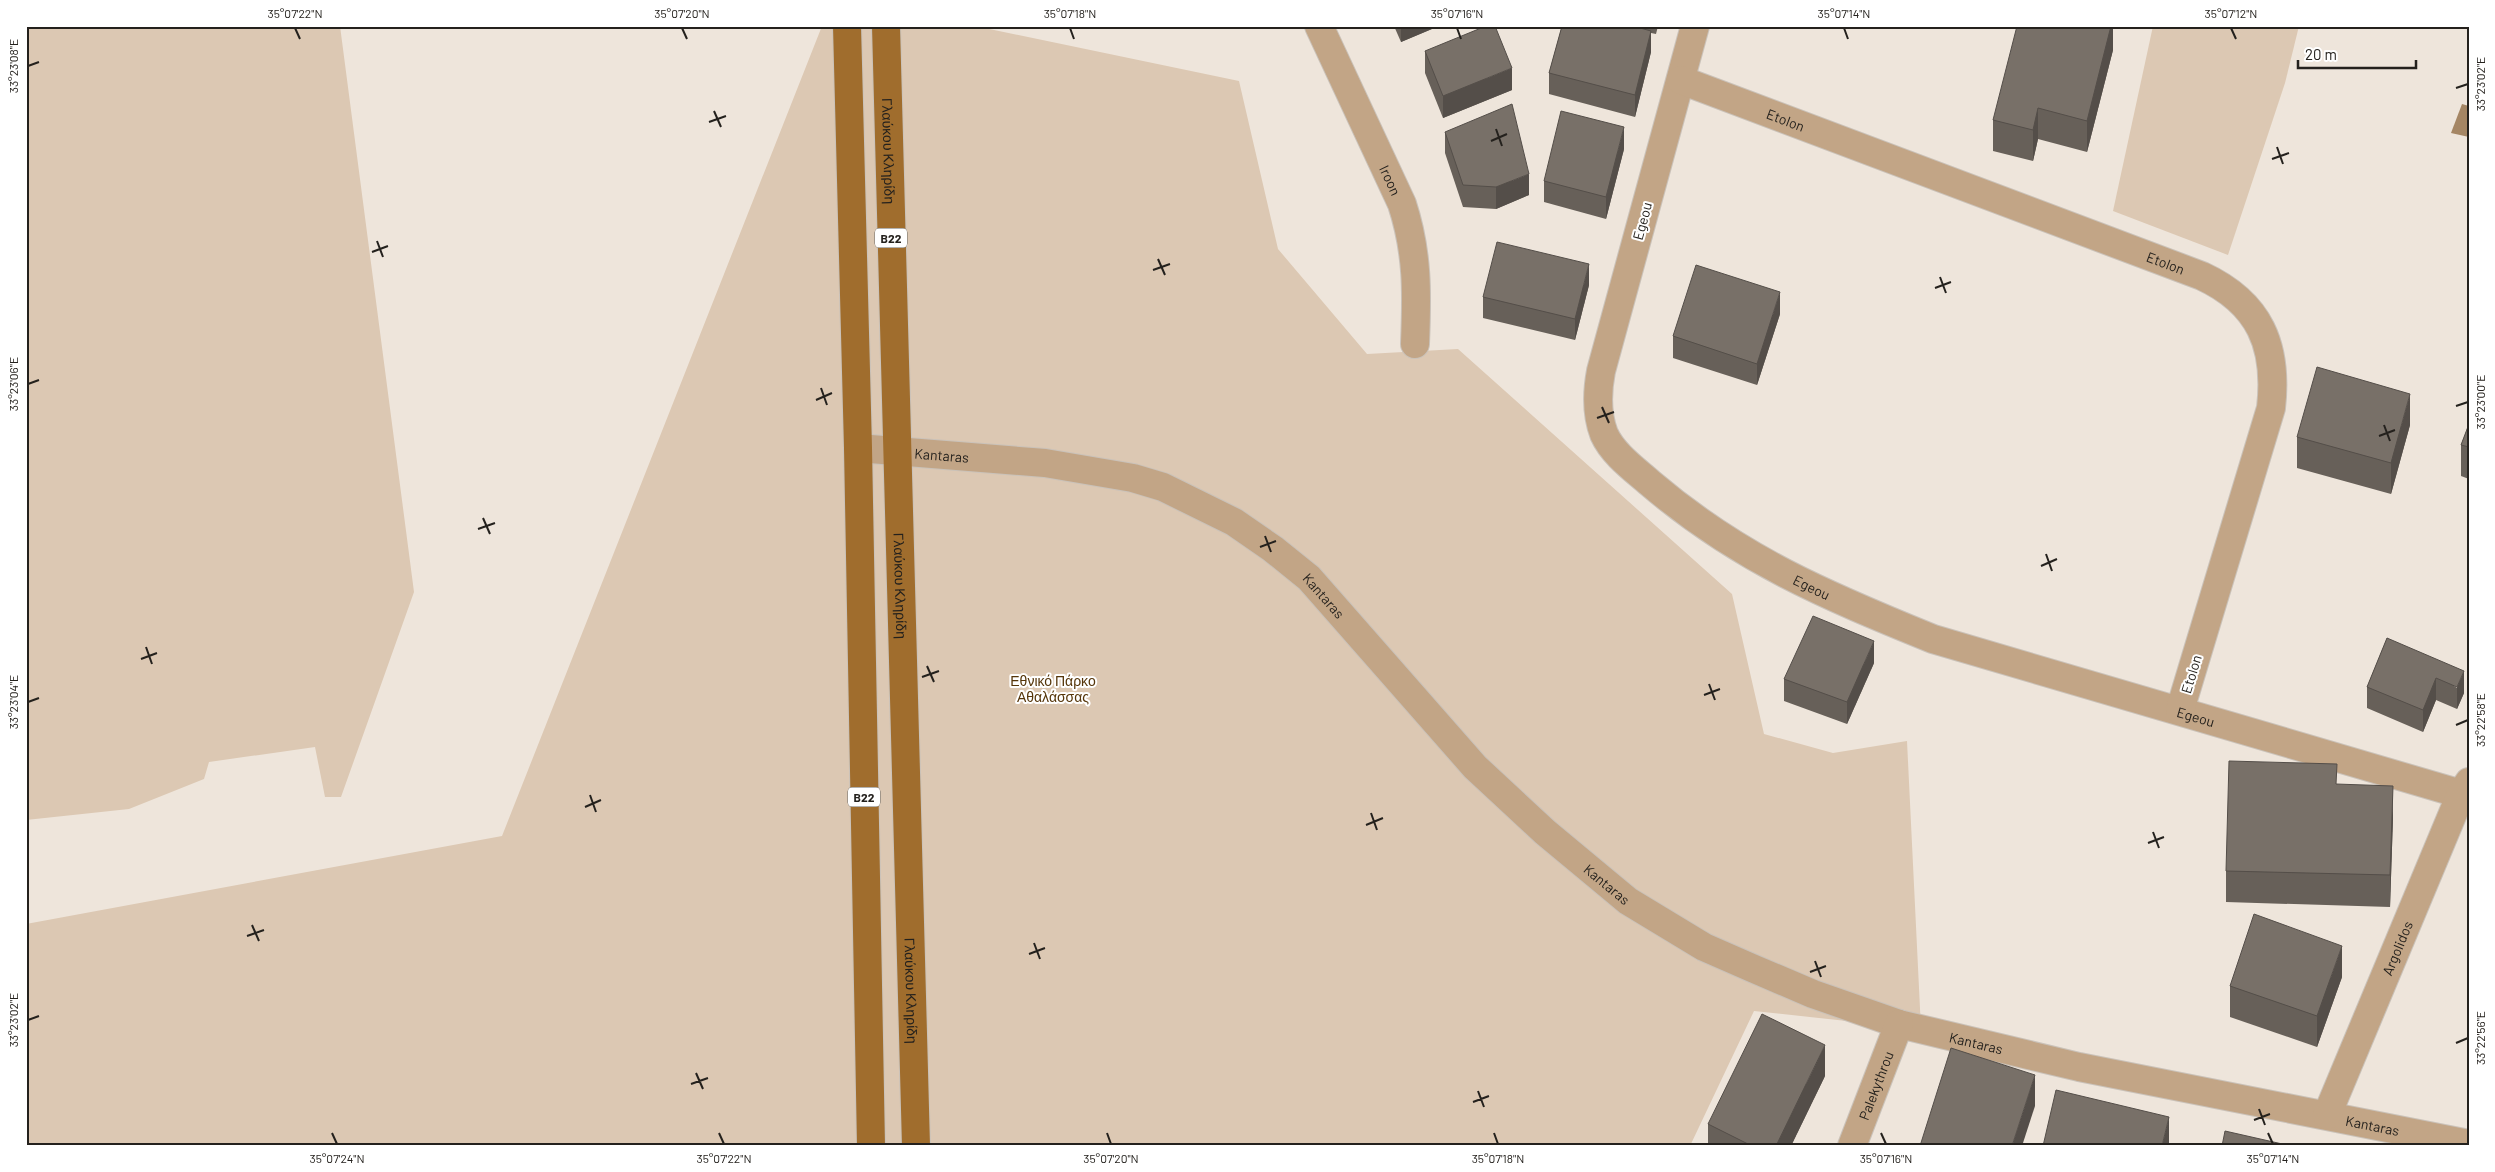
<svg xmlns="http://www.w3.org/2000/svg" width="2495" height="1172" font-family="Barlow,sans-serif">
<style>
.green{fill:#dcc8b3}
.water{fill:#a58664}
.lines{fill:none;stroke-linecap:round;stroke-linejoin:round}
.street-casing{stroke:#cac2b9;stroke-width:30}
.primary-casing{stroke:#cac2b9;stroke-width:30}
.street{stroke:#c2a586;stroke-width:28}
.primary{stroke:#a06d2d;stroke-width:28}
.wall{fill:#676059}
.shaded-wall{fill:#544e49}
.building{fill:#787068;stroke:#544e49}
.ticks{fill:none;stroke:#24211d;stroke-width:2}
.labels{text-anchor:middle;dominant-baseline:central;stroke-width:4;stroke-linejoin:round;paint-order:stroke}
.shield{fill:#fff;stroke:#666461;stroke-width:1}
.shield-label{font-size:12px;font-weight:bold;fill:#24211d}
.street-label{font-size:14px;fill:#24211d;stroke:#fff}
.park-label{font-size:14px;fill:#553509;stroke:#fff}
.neatline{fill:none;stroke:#24211d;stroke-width:2}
.ticks-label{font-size:12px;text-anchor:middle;fill:#24211d}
</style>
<rect width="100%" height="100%" fill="#eee5db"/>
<!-- green -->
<g class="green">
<path d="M26,26H340L414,592L341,797H325L315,747L209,762L204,779L129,809L26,820Z"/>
<path d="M822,26H975L1239,81L1278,249L1367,354L1458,349L1732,594L1764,734L1833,753L1907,741L1921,1029L1754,1011L1690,1146H26V924L502,836Z"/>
<path d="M2153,26H2299L2285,83L2228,255L2113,211Z"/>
</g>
<!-- water -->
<path class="water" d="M2462,104L2469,106V137L2451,133Z"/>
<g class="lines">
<defs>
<g id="street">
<path id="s1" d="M1319,26L1402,204C1418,253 1417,294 1415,344"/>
<path id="s2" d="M1695,26L1601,371C1597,392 1596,413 1604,434C1613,454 1634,469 1650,483C1739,559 1827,596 1933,639L2461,794"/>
<path id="s3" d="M1681,80L2202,276C2260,303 2278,346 2271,408L2180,710"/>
<path id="s4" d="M858,448L1045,463L1133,478L1163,487L1234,522L1273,549L1309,578L1475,767L1545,832L1628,901L1704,947L1752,968L1813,994L1899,1024L2079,1067L2469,1144"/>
<path id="s5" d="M2327,1115L2461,794L2469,782"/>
<path id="s6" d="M1852,1146L1899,1024"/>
</g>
<g id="primary">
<path d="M847,26L858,448L871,1146"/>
<path id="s7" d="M886,26L916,1146"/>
</g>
</defs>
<!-- street casing -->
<use href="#street" class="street-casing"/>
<!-- primary casing -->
<use href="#primary" class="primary-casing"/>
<!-- street -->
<use href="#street" class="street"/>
<!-- primary -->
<use href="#primary" class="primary"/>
</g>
<!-- wall -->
<g class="wall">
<path d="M1394,26H1439L1401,42Z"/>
<path d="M1562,26H1658L1656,34L1651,33V52L1635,117L1549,94V73Z"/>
<path d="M2113,26V50L2087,152L2038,139L2033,161L1993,151V120Z"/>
<path d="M1425,51L1512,90L1443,118L1425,73Z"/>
<path d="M1445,132L1529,195L1496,209L1463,207L1445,153Z"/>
<path d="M1624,149L1606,219L1544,202V181Z"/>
<path d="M1589,285L1575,340L1483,318V297Z"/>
<path d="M1780,314L1757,385L1673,358V336Z"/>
<path d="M2469,424V479L2461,476V445Z"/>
<path d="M2410,425L2391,494L2297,468V437Z"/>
<path d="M2387,638L2464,693L2457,709L2436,700L2423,732L2367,708V687Z"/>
<path d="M1874,663L1847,724L1784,701V679Z"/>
<path d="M2337,784L2393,817L2390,907L2226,902V871Z"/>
<path d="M2342,977L2317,1047L2230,1017V986Z"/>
<path d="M1825,1076L1791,1146H1708V1124Z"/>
</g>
<!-- shaded-wall -->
<g class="shaded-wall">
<path d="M1401,26H1439L1401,42Z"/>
<path d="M2111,26H2113V50L2087,152V121Z"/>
<path d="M1651,31V52L1635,117V95Z"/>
<path d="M1512,68V90L1443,118V96Z"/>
<path d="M2038,108V139L2033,161V130Z"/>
<path d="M1624,127V149L1606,219V197Z"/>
<path d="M1529,174V195L1496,209V187Z"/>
<path d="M1589,264V285L1575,340V319Z"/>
<path d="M1780,292V314L1757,385V364Z"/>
<path d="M2410,394V425L2391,494V463Z"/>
<path d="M1874,641V663L1847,724V702Z"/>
<path d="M2464,671V693L2457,709V687Z"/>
<path d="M2436,678V700L2423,732V710Z"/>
<path d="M2393,786V817L2390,907V875Z"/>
<path d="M2342,946V977L2317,1047V1016Z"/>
<path d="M1825,1045V1076L1791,1146H1776Z"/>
<path d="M2035,1075V1106L2022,1146H2012Z"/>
<path d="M2169,1117V1146H2162Z"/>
</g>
<!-- building -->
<g class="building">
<path d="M1486,26H1495L1512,68L1443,96L1425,51Z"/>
<path d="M1562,26H1633L1651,31L1635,95L1549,73Z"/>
<path d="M2017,26H2111L2087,121L2038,108L2033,130L1993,120Z"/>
<path d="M1512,104L1529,174L1496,187L1463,185L1445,132Z"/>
<path d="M1561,111L1624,127L1606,197L1544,181Z"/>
<path d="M1497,242L1589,264L1575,319L1483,297Z"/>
<path d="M1696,265L1780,292L1757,364L1673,336Z"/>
<path d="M2317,367L2410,394L2391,463L2297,437Z"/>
<path d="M2469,424V447L2461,445Z"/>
<path d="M1813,616L1874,641L1847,702L1784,679Z"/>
<path d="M2387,638L2464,671L2457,687L2436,678L2423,710L2367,687Z"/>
<path d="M2229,761L2337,764L2336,784L2393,786L2390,875L2226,871Z"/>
<path d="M2254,914L2342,946L2317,1016L2230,986Z"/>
<path d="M1762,1014L1825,1045L1776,1146H1752L1708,1124Z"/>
<path d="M1951,1048L2035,1075L2012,1146H1920Z"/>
<path d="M2056,1090L2169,1117L2162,1146H2043Z"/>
<path d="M2225,1131L2291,1146H2222Z"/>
</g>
<!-- ticks -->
<path class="ticks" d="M295,28L300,39M682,28L687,39M1070,28L1074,39M1457,28L1461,39M1844,28L1848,39M2231,28L2236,39M28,66L39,62M2456,88L2468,84M714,111L721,127M709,122L726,116M1496,129L1502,146M1491,141L1507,134M2277,147L2283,164M2272,159L2289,153M377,241L383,257M372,252L388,246M1158,259L1165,275M1153,270L1170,264M1940,277L1946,293M1935,288L1951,282M28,384L39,380M821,388L827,405M816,400L832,393M2456,406L2468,402M1602,407L1609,423M1597,418L1614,412M2384,425L2390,441M2379,436L2395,430M483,518L490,534M478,529L495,523M1265,536L1271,552M1260,547L1276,541M2046,554L2052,571M2041,566L2057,559M146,647L152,664M141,659L157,653M927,666L934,682M922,677L939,671M1709,684L1715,700M1704,695L1720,689M28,702L39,698M2456,725L2468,720M590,795L596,812M585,807L601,800M1371,813L1377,830M1366,825L1383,818M2153,832L2159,848M2148,843L2164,837M252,925L259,941M247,936L264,930M1034,943L1040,959M1029,954L1045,948M1815,961L1821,977M1810,972L1826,966M28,1020L39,1016M2456,1043L2468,1038M696,1073L703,1089M691,1084L708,1078M1478,1091L1484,1107M1473,1102L1489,1096M2259,1109L2265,1125M2254,1120L2270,1114M332,1133L337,1144M719,1133L724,1144M1107,1133L1111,1144M1494,1133L1498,1144M1881,1133L1886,1144M2268,1133L2273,1144"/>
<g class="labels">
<!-- shield labels -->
<g class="shield">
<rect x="875" y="228.5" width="32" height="19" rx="4"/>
<rect x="848" y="787.5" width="32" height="19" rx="4"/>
</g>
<g class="shield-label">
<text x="891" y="238">B22</text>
<text x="864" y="797">B22</text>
</g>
<!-- street labels -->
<g class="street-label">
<text stroke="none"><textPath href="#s3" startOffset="112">Etolon</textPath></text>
<text stroke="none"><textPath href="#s7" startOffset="125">Γλαύκου Κληρίδη</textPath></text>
<text stroke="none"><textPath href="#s1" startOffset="170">Iroon</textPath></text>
<text transform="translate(1642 221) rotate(-75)">Egeou</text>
<text stroke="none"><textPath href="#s3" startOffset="518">Etolon</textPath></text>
<text stroke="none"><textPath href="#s4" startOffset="84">Kantaras</textPath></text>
<text stroke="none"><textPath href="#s7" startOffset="560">Γλαύκου Κληρίδη</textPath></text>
<text stroke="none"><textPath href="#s2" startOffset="682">Egeou</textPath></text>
<text stroke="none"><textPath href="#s4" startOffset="504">Kantaras</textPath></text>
<text transform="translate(2191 674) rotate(-73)">Etolon</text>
<text stroke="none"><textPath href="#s2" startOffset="1088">Egeou</textPath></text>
<text stroke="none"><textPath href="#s4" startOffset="909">Kantaras</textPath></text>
<text stroke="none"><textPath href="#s5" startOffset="181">Argolidos</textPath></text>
<text stroke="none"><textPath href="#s7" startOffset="965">Γλαύκου Κληρίδη</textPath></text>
<text stroke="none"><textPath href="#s4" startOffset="1314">Kantaras</textPath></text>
<text stroke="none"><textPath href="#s6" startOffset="65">Palekythrou</textPath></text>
<text stroke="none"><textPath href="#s4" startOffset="1719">Kantaras</textPath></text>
</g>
<!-- park labels -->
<g class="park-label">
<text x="1053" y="680">Εθνικό Πάρκο<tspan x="1053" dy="16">Αθαλάσσας</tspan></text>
</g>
</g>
<!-- border -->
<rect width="2495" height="1172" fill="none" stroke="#ffffff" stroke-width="55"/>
<!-- scale -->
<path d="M2298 60v8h118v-8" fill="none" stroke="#24211d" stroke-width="2.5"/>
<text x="2305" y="60" font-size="15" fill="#24211d" stroke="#ffffff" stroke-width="4" paint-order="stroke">20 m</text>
<rect x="28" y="28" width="2440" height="1116" class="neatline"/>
<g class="ticks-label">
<text x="295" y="18">35°07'22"N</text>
<text x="682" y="18">35°07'20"N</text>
<text x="1070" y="18">35°07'18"N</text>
<text x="1457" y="18">35°07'16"N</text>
<text x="1844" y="18">35°07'14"N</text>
<text x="2231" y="18">35°07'12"N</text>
<text transform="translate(14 66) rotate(-90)" y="4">33°23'08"E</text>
<text transform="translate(2481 84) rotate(-90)" y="4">33°23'02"E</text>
<text transform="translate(14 384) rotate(-90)" y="4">33°23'06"E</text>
<text transform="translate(2481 402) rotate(-90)" y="4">33°23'00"E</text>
<text transform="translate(14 702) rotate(-90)" y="4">33°23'04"E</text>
<text transform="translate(2481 720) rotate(-90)" y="4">33°22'58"E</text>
<text transform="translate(14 1020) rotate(-90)" y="4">33°23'02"E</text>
<text transform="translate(2481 1038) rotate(-90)" y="4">33°22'56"E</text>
<text x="337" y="1163">35°07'24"N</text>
<text x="724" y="1163">35°07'22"N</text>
<text x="1111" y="1163">35°07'20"N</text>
<text x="1498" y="1163">35°07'18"N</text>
<text x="1886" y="1163">35°07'16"N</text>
<text x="2273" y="1163">35°07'14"N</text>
</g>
</svg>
